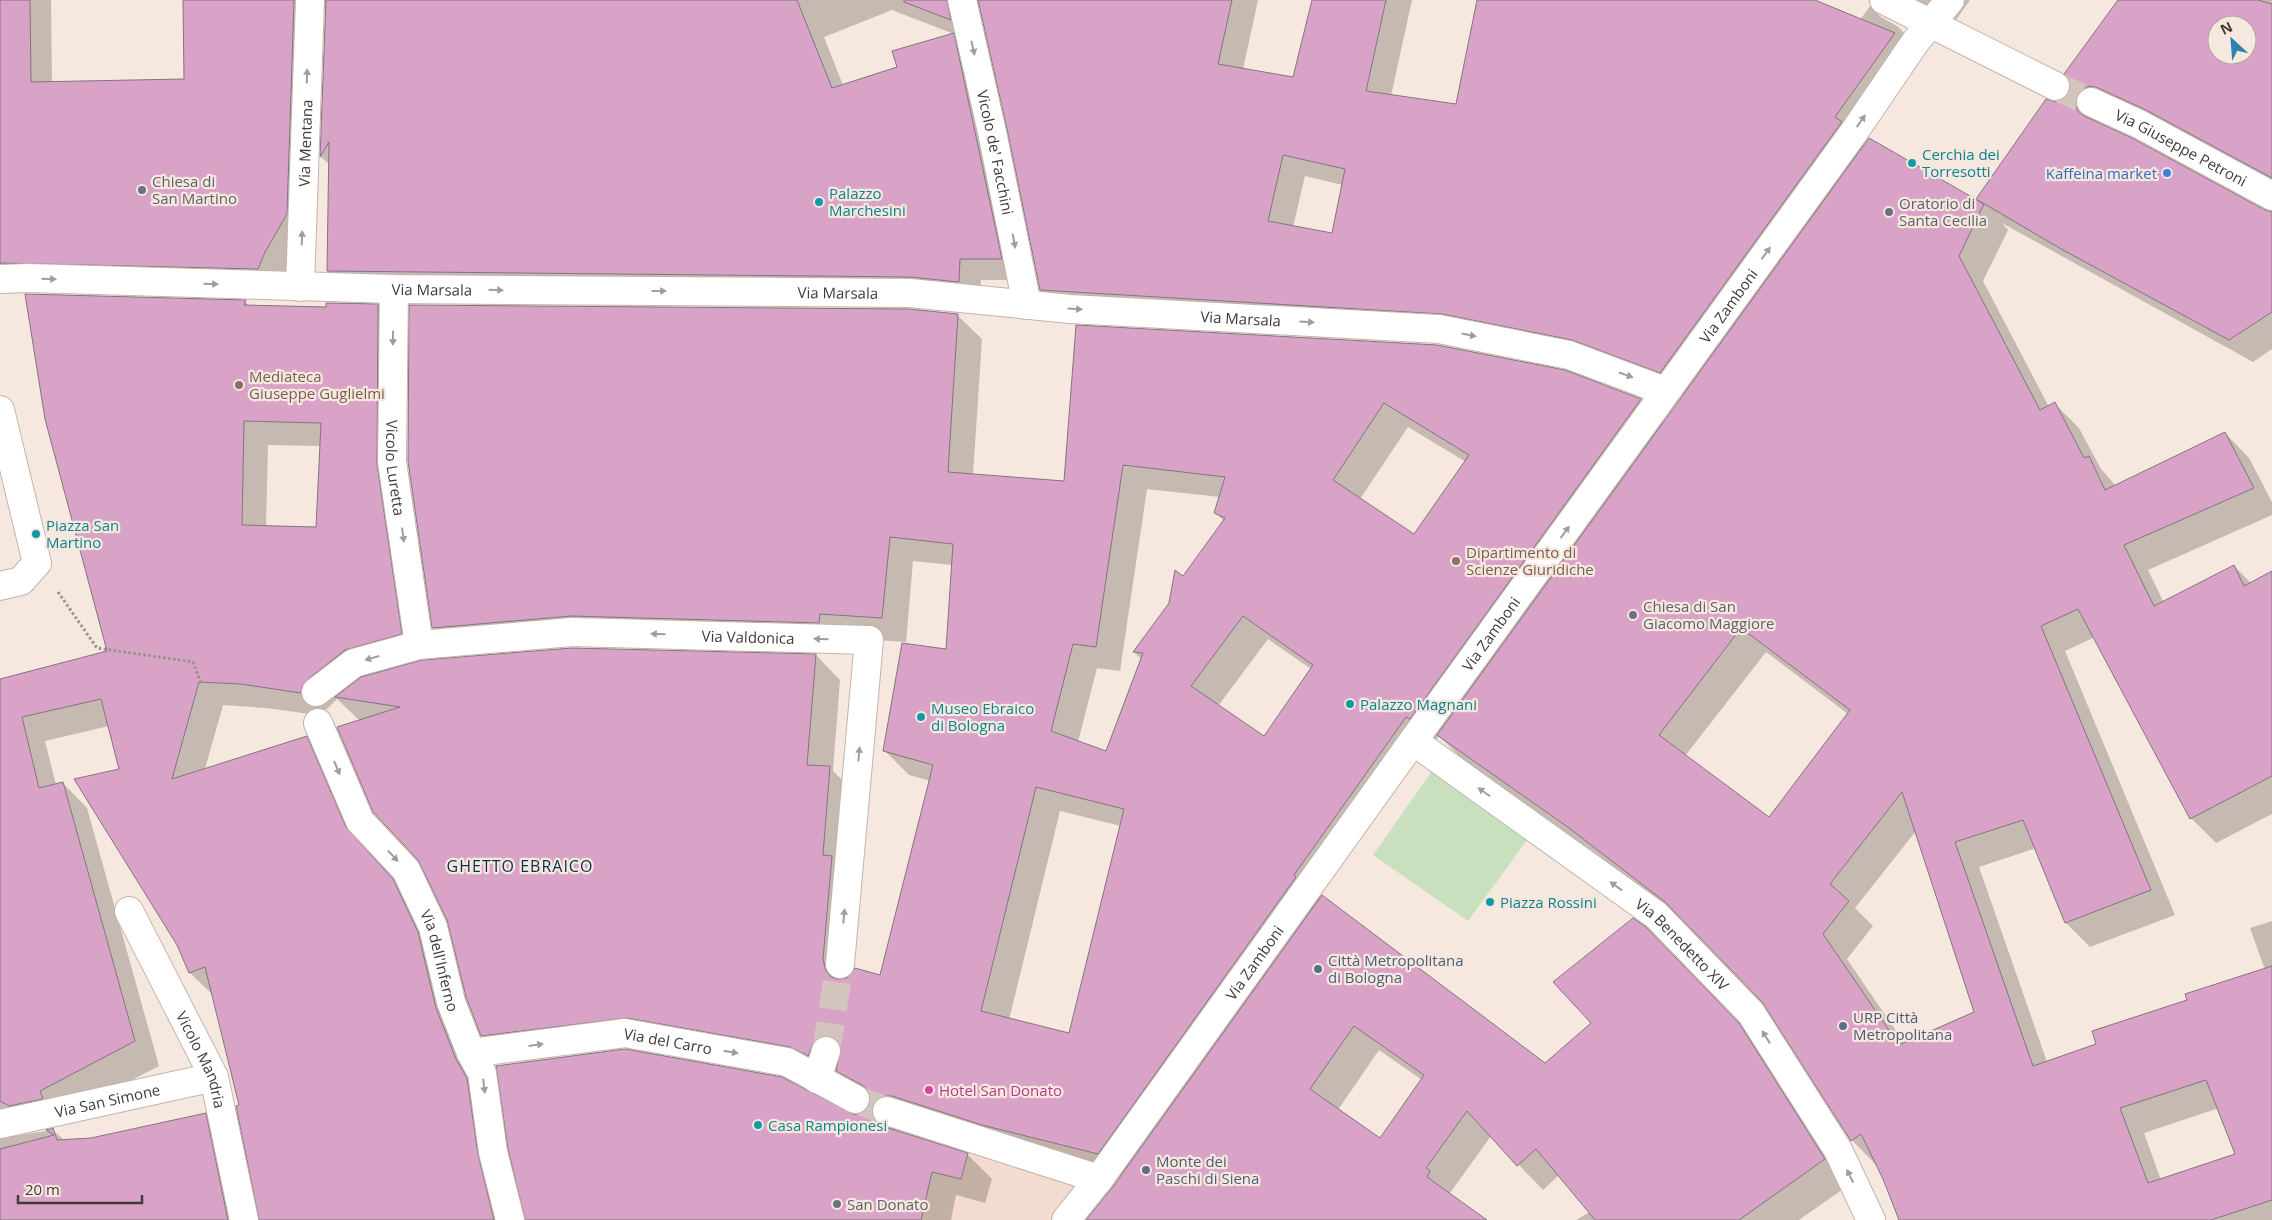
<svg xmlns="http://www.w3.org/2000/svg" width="2272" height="1220" font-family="'Open Sans',sans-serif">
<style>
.built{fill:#f3dccf}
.green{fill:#c9e0be}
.shadow{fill:#0003;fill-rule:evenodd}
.building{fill:#d9a3c8;stroke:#82757d;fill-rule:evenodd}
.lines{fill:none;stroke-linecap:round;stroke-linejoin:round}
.minor-tunnel{stroke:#d3c5be;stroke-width:28;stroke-dasharray:28 14;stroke-linecap:butt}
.minor-casing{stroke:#c2b4ac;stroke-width:30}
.path{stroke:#9b918b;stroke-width:3;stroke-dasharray:2.5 2.5;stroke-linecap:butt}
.minor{stroke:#fff;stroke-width:28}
.oneway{fill:#a09d9c}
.culture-dot{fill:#0f9aa8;stroke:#f7e8df;stroke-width:2}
.shop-dot{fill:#3f7fe0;stroke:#f7e8df;stroke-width:2}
.worship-dot{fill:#6b7280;stroke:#f7e8df;stroke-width:2}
.education-dot{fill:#8d6e63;stroke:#f7e8df;stroke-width:2}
.service-dot{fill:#5c6f8a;stroke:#f7e8df;stroke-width:2}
.hotel-dot{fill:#d1479c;stroke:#f7e8df;stroke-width:2}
.labels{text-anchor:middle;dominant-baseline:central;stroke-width:4.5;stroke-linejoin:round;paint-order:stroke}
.street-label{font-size:15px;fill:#413b38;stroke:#f7e8df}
.culture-label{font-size:15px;fill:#0d838f;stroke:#f7e8df;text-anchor:start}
.shop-label{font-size:15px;fill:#366cbe;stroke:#f7e8df;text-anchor:end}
.worship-label{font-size:15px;fill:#5b616d;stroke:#f7e8df;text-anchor:start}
.education-label{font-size:15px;fill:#785e54;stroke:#f7e8df;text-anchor:start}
.service-label{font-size:15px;fill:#4e5e75;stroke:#f7e8df;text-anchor:start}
.hotel-label{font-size:15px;fill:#b23c85;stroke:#f7e8df;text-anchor:start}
.neighbourhood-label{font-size:16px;letter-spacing:1px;fill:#073148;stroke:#f7e8df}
</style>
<rect width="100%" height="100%" fill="#f7e8df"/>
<!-- built -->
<path class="built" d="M905,1036L1139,1098L1102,1154L1082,1220H921L923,1212L884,1137L888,1111Z"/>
<!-- green -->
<path class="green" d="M1432,771L1529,837L1468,921L1373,855Z"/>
<!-- shadow -->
<g class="shadow">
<path d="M0,0H51L52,83L185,80L184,0H1258L1243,69L1294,79L1313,0H1412L1391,96L1457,106L1478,0H1812L1860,20L1870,6L1881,17L1897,26L1919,47L1857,138L1865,146L1982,203L1977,199L2056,103L2064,100L2070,94L2120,0H2272V188L2099,118L2098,124L2264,211L2272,213V349L2253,362L2002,223L2008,230L1983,281L2049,407L2055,404L2079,428L2101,469L2116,486L2225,433L2249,458L2272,502V515L2148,570L2164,603L2234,566L2251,583L2272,571V814L2216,843L2191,818L2095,637L2065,651L2175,915L2090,947L2066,923L2036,848L1979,867L2047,1062L2098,1044L2188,1001L2265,970L2250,928L2272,921V1220H1900L1885,1178L1876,1165L1852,1140L1763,1001L1688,924L1595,853L1463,760L1439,736L1434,742L1431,740L1320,896L1545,1065L1670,953L1763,1049L1849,1185L1799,1220H1576L1590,1212L1559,1175L1543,1190L1491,1136L1450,1193L1481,1220H1088L1121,1177L900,1124L895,1131L968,1155L992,1179L985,1203L956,1195L951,1220H526L863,1114L870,1108L872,1100L862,1095L837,1070L833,1079L653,1041L507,1060L482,1035L448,920L360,721L337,699L326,710L325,716L266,708L223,705L205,769L306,738L331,762L370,853L417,905L442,958L511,1220H260L240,1106L214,996L190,973L178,944L121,770L109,726L45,741L56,785L63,783L87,808L159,1066L63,1115L14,1136L53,1130L64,1140L91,1139L205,1114L229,1138L247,1220H0V680L108,652L245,301L250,307L328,308L378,305L402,330L400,489L425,658L394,667L395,669L816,655L840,680L833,771L854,792L855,881L847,980L881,977L931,781L909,775L885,751L947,650L953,565L913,561L906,642L844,638L597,640L458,652L433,628L957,315L982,339L973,475L1065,482L1077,326L1564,371L1641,400L1664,423L1685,394L1595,361L1465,335L1063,312L1041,290L981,6L973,10L972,41L892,10L824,37L843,85L899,67L953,35L975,56L1023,280H981L980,303L350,293L328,271L330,165L321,157L327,7L319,13L287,274L0,284ZM2217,25H2247V55H2217ZM1305,176L1343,185L1333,234L1293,227ZM1408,427L1466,462L1414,535L1360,499ZM268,445L321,446L317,528L266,527ZM1147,489L1220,497L1216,513L1224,521L1183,578L1170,604L1134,652L1142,660L1107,752L1078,742L1097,668L1120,671ZM1268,639L1311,669L1264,738L1218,706ZM1766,652L1848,714L1769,819L1685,756ZM1060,811L1121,826L1070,1034L1009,1020ZM1916,831L1975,1013L1905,1044L1847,959L1873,926L1855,908ZM1379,1050L1422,1080L1381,1139L1338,1110ZM2219,1108L2237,1155L2161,1180L2144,1133Z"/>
<path d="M1901,0H1970L1949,30Z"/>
</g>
<!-- building -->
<g class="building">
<path d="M0,0H30L31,82L184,79L183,0H294L287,214L265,252L258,269L0,263Z"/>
<path d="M326,0H797L832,88L897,67L892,51L954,33L1002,259H960L959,282L910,277L327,271L329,142L320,157Z"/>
<path d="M904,0H947L951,20L904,2Z"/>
<path d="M978,0H1232L1218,64L1293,77L1312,0H1386L1366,91L1456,104L1477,0H1815L1895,33L1835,117L1842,122L1841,123L1660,373L1572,340L1442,314L1040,290L1007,129ZM1283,155L1345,169L1332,233L1268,221Z"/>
<path d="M2118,0H2258L2272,4V178L2146,110L2098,88L2090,86L2082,89L2077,95L2075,103L2078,111L2084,116L2132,138L2265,210L2272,212V312L2229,340L2063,250L1976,199L2046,99L2056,102L2063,99L2069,93L2071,85L2064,74ZM2217,25H2247V55H2217Z"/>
<path d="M1869,138L1984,204L1959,256L2040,410L2055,402L2084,458L2089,456L2105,490L2225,432L2254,488L2124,545L2154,606L2234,565L2244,586L2272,571V776L2190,819L2078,609L2041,626L2151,890L2065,923L2023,820L1955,842L2033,1066L2096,1044L2092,1031L2187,1000L2185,994L2272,966V1200L2211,1220H1899L1883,1179L1861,1134L1851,1141L1762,1002L1665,902L1569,828L1437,735ZM1741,628L1850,710L1769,817L1659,735ZM1902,792L1974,1012L1899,1045L1823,934L1849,901L1830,884ZM2206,1080L2235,1154L2148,1183L2120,1108Z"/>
<path d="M25,294L246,300L244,305L326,307V303L378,304L377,464L402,634L345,650L307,680L302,686L301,693L241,684L199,682L172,779L307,736L346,827L393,879L418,932L436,1008L456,1059L467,1078L478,1154L494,1220H259L236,1106L239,1105L205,967L189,973L177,945L74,779L119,769L101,699L22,717L39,788L63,782L135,1041L40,1091L43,1099L9,1106L0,1101V679L107,651L45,419ZM244,421L321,423L316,527L242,525Z"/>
<path d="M409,305L909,309L958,314L948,472L1064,481L1076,325L1437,345L1565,370L1641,399L1410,719L1406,717L1294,875L1296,877L1098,1154L982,1125L892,1096H884L877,1099L872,1106V1114L876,1122L882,1126L968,1153L961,1179L932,1172L921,1220H525L508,1149L496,1066L625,1049L782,1077L855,1115L863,1113L868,1107L871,1099L869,1091L862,1085L836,1071L841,1048L838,1041L830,1036H822L816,1039L808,1056L790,1047L627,1018L481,1036L466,997L447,920L418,860L373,812L337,727L400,707L335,697L361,677L422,660L572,648L816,654L807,765L830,766L823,855L832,856L823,959L826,971L831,977L838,979L847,978L855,968L880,975L933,765L883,751L902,643L946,649L953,544L890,537L882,618L820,614L819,623L572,616L432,628L408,461ZM1384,403L1469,455L1414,534L1333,480ZM1123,465L1225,477L1214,513L1225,518L1183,576L1175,570L1169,603L1133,652L1143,653L1106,751L1051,731L1073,644L1096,647ZM1243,616L1313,665L1264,736L1191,686ZM1036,787L1124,809L1069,1033L981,1011Z"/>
<path d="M1322,895L1545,1063L1591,1023L1553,982L1633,918L1646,927L1739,1023L1825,1159L1739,1220H1595L1536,1149L1517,1166L1467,1111L1426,1168L1430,1171L1427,1177L1487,1220H1086L1112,1188ZM1354,1026L1424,1075L1380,1138L1310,1089Z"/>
<path d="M206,1113L228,1220H0V1149L54,1135L46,1130L53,1128L57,1140L91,1138Z"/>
</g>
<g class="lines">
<!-- minor-tunnel -->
<g class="minor-tunnel">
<path d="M2055,86L2091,102"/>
<path d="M826,1051L840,964"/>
<path d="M855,1099L887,1111"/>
</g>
<defs>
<g id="minor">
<path id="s1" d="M962,0L992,132L1027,305"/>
<path d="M1884,0L2055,86"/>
<path id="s2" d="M2091,102L2139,124L2272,196"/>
<path id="s3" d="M0,279L28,278L394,289L910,293L1070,309L1439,329L1569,355L1665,391"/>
<path id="s4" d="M300,287L310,0"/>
<path id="s5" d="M394,289L392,462L419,645"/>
<path d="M0,410L37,563L21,581L0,586"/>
<path id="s6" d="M316,692L354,663L419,645L572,632L869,640L840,964"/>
<path id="s7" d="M318,723L360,821L406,870L433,927L451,1002L471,1053L482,1073L493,1152L510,1220"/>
<path id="s8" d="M1413,741L1656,915L1751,1013L1838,1150L1871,1220"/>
<path id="s9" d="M129,911L214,1077L244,1220"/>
<path id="s10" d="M471,1053L625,1033L787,1062L855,1099"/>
<path d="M817,1079L826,1051"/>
<path d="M887,1111L1099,1179"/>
<path id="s11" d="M0,1124L214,1077"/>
<path id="s12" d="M1066,1220L1099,1179L1413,741L1854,132L1916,41L1950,0"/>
</g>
</defs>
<!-- minor casing -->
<use href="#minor" class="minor-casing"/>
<!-- path -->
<path class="path" d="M58,592L97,648L193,662L201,683"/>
<!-- minor -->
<use href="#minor" class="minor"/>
</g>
<!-- one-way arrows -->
<defs><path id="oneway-solid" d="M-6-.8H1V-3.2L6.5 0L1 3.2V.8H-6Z" transform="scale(1.25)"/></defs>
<g class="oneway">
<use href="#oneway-solid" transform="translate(973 48) rotate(77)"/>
<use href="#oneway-solid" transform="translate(307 76) rotate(-88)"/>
<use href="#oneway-solid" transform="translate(1861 121) rotate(-55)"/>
<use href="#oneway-solid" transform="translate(302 238) rotate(-88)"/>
<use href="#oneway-solid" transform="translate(1014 241) rotate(79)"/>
<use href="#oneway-solid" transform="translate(1766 253) rotate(-54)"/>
<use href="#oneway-solid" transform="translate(49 279) rotate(2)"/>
<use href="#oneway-solid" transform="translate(211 284) rotate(2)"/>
<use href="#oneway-solid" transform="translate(496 290) rotate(1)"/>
<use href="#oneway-solid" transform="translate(659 291)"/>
<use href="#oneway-solid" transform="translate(1075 309) rotate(4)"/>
<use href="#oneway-solid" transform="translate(1307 322) rotate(3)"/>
<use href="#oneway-solid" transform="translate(1469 335) rotate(11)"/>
<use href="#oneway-solid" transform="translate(393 338) rotate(91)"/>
<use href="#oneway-solid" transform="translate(1626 375) rotate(19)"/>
<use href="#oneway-solid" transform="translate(1565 532) rotate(-54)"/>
<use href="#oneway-solid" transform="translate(403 535) rotate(82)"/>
<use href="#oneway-solid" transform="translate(658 634) rotate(-178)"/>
<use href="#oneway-solid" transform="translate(821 639) rotate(-178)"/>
<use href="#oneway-solid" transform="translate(372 658) rotate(164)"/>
<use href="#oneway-solid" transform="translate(859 754) rotate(-85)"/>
<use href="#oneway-solid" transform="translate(337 768) rotate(67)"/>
<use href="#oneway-solid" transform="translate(1484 792) rotate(-145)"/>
<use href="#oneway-solid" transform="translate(393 856) rotate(47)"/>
<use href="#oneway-solid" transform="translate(1616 886) rotate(-144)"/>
<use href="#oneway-solid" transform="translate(844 916) rotate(-85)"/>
<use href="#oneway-solid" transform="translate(1766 1037) rotate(-122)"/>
<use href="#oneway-solid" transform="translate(536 1045) rotate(-8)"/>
<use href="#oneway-solid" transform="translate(731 1052) rotate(10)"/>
<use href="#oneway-solid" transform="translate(484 1086) rotate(83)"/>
<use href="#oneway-solid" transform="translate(1850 1176) rotate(-115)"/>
</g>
<!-- markers -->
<g class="culture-dot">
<circle cx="1912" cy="163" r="5"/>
<circle cx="819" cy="202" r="5"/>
<circle cx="36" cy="534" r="5"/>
<circle cx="1350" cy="704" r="5"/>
<circle cx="921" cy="717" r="5"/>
<circle cx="1490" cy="902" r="5"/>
<circle cx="758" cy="1125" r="5"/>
</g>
<circle class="shop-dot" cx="2167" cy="173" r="5"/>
<g class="worship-dot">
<circle cx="142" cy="190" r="5"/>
<circle cx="1889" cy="212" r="5"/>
<circle cx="1633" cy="615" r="5"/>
<circle cx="837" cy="1204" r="5"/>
</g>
<g class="education-dot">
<circle cx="239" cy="385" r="5"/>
<circle cx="1456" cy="561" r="5"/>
</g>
<g class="service-dot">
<circle cx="1318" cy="969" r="5"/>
<circle cx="1843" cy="1026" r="5"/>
<circle cx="1146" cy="1170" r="5"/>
</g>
<circle class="hotel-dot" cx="929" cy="1090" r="5"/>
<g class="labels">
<!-- street labels -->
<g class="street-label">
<text stroke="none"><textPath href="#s4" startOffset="144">Via Mentana</textPath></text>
<text stroke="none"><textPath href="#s2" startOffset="101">Via Giuseppe Petroni</textPath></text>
<text stroke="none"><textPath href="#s1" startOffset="156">Vicolo de' Facchini</textPath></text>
<text stroke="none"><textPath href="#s3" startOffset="432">Via Marsala</textPath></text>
<text stroke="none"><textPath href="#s3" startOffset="838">Via Marsala</textPath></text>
<text stroke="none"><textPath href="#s12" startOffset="1129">Via Zamboni</textPath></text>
<text stroke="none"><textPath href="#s3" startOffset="1242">Via Marsala</textPath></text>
<text stroke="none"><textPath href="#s5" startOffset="179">Vicolo Luretta</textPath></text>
<text stroke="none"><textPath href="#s12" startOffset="724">Via Zamboni</textPath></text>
<text stroke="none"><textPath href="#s6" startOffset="445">Via Valdonica</textPath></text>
<text stroke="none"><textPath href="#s8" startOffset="338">Via Benedetto XIV</textPath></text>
<text stroke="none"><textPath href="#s7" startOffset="271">Via dell'Inferno</textPath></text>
<text stroke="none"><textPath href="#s12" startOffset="319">Via Zamboni</textPath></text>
<text stroke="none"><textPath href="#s10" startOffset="199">Via del Carro</textPath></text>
<text stroke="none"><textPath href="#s9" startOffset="166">Vicolo Mandria</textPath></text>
<text stroke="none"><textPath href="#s11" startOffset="110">Via San Simone</textPath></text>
</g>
<!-- culture labels -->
<g class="culture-label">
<text x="1922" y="154">Cerchia dei<tspan x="1922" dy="17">Torresotti</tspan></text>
<text x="829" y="193">Palazzo<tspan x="829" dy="17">Marchesini</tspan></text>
<text x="46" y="525">Piazza San<tspan x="46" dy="17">Martino</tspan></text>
<text x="1360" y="704">Palazzo Magnani</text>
<text x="931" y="708">Museo Ebraico<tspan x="931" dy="17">di Bologna</tspan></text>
<text x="1500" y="902">Piazza Rossini</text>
<text x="768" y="1125">Casa Rampionesi</text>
</g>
<!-- shop labels -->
<g class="shop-label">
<text x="2157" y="173">Kaffeina market</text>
</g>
<!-- worship labels -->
<g class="worship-label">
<text x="152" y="181">Chiesa di<tspan x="152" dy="17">San Martino</tspan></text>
<text x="1899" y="203">Oratorio di<tspan x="1899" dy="17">Santa Cecilia</tspan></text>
<text x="1643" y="606">Chiesa di San<tspan x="1643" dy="17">Giacomo Maggiore</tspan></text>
<text x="847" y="1204">San Donato</text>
</g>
<!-- education labels -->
<g class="education-label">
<text x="249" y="376">Mediateca<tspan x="249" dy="17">Giuseppe Guglielmi</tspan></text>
<text x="1466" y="552">Dipartimento di<tspan x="1466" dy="17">Scienze Giuridiche</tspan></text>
</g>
<!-- service labels -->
<g class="service-label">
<text x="1328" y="960">Città Metropolitana<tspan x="1328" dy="17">di Bologna</tspan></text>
<text x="1853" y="1017">URP Città<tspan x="1853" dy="17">Metropolitana</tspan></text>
<text x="1156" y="1161">Monte dei<tspan x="1156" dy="17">Paschi di Siena</tspan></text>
</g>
<!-- hotel labels -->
<g class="hotel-label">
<text x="939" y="1090">Hotel San Donato</text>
</g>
<!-- neighbourhood labels -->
<g class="neighbourhood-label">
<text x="520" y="866">GHETTO EBRAICO</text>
</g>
</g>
<!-- north arrow -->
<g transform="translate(2232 40) rotate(334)"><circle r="24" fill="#f7e8df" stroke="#aea39c"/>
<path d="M0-4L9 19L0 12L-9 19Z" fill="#2d82b1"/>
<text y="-8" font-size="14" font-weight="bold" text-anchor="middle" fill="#413b38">N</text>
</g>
<!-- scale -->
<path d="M18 1195v8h124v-8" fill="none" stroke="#413b38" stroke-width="2.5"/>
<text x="25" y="1195" font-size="15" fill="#413b38" stroke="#f7e8df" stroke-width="4" paint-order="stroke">20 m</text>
</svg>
